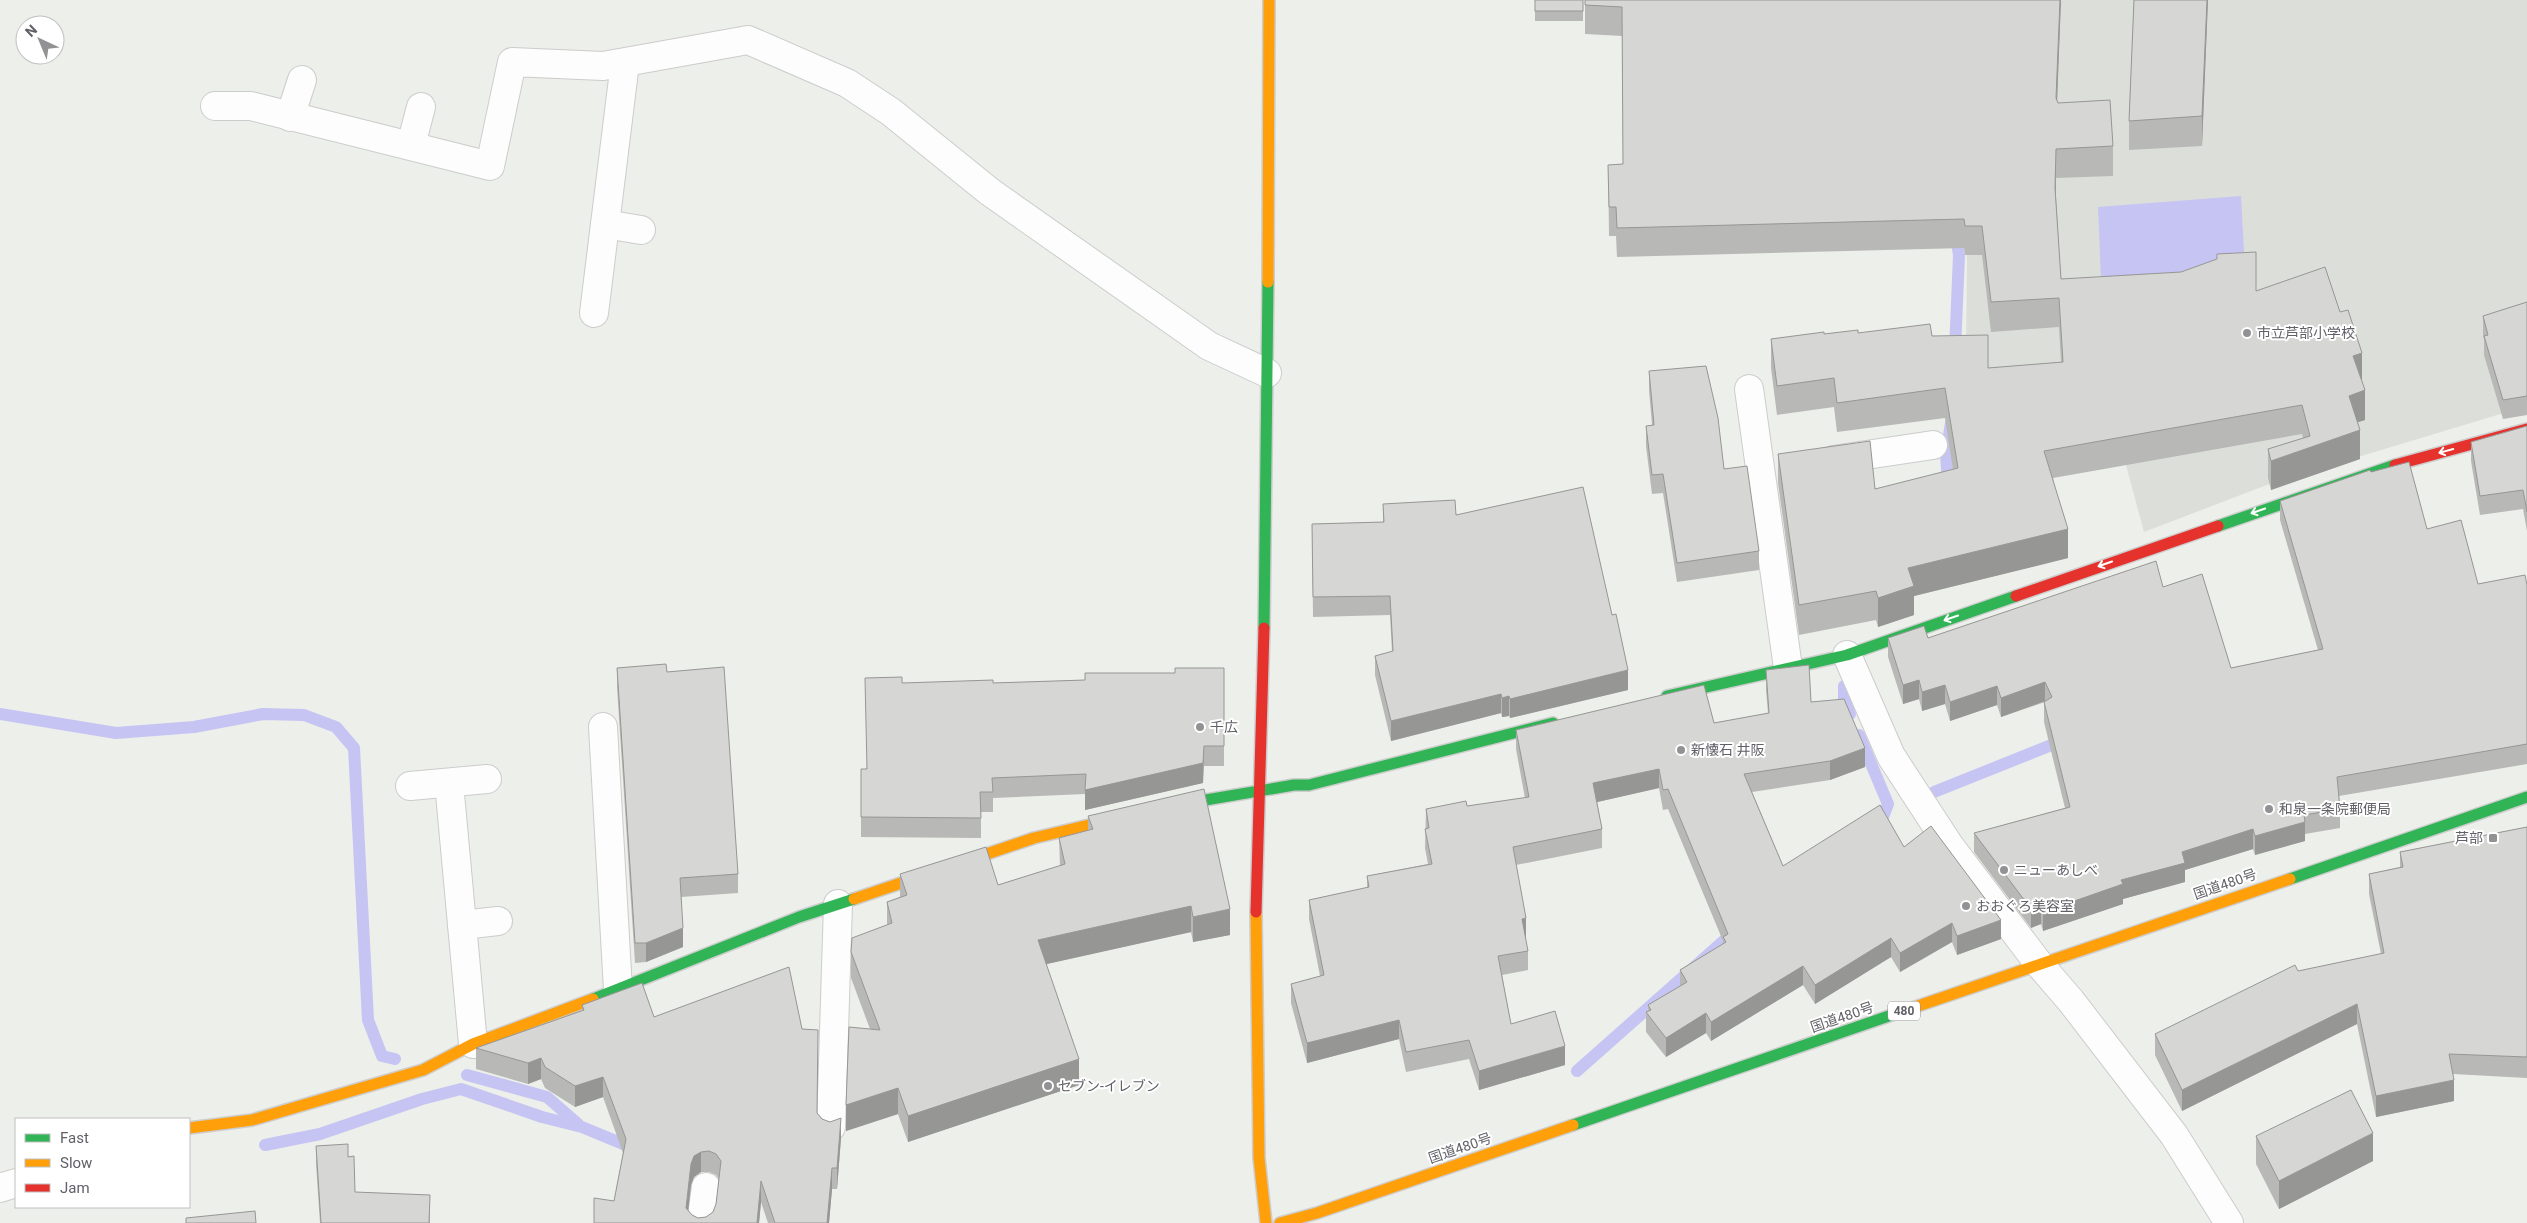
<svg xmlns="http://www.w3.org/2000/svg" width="2527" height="1223" font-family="Roboto,'Noto Sans JP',sans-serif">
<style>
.education{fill:#dcdfd9}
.water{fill:#c6c4f3}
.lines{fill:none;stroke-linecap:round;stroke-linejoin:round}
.stream{stroke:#c6c4f3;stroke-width:12}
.street-casing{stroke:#ccc;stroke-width:30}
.fast-casing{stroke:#cdcdce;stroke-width:14}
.slow-casing{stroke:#cdcdce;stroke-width:14}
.jam-casing{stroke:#cdcdce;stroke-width:14}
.street{stroke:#fcfdfc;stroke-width:28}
.fast{stroke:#30b455;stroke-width:11}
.slow{stroke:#ff9f0a;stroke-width:11}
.jam{stroke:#e5322d;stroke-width:11}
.wall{fill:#b8b9b6;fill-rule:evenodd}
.shaded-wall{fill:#969694}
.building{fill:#d6d7d4;stroke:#969694;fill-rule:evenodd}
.oneway{stroke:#fff}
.poi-dot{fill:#929295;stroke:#fff;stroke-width:2}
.labels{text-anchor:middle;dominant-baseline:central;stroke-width:4;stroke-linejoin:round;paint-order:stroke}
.shield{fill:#fff;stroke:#909095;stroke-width:1}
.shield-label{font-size:12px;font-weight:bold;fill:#616067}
.poi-label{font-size:14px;fill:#616067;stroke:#fff;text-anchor:start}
.street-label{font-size:14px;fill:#616067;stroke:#fff}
</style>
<rect width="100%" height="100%" fill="#edefea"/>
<!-- education -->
<path class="education" d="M1963,0H2527V406L2272,483L2144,532L2116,428L1965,442L1967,259L1957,164Z"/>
<!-- water -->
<path class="water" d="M2241,196L2245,271L2101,279L2098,207Z"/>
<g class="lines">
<!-- stream -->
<g class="stream">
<path d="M1955,231L1959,255L1955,351"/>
<path d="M1948,488L1946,453L1951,423"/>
<path d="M1844,686V699L1850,714"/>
<path d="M0,714L116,733L194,727L263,714L304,715L336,727L354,748L368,1020L382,1056L395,1059"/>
<path d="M1859,735L1888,804L1882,820L1875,825"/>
<path d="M1934,792L2064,740"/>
<path d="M1577,1071L1736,930"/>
<path d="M467,1075L547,1097L578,1124"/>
<path d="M265,1145L320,1134L422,1099L461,1089L542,1117L582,1127L635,1149"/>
</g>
<defs>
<g id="street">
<path d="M215,106H251L490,166L512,62L603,66L748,40L847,83L891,112L990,192L1209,346L1267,373"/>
<path d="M290,117L302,80"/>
<path d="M411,145L421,107"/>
<path d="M605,224L641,230"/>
<path d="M594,313L625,63"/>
<path d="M1749,389L1788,668"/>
<path d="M1833,460L1933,445"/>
<path d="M1847,655L1891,756L1949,845L2039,964L2071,1001L2174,1135L2229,1223"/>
<path d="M603,727L618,990"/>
<path d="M449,783L473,1044"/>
<path d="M410,786L487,779"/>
<path d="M462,925L498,921"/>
<path d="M831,1127L838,904"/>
<path d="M0,1188L16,1183"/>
<path d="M701,1223L706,1187"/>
</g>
<g id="fast">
<path d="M2218,526L2395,465"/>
<path d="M1264,628L1268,282"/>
<path d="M1667,696L1847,655L2016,596"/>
<path d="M1170,806L1294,785H1309L1553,723"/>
<path d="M2290,879L2527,797"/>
<path d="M593,999L799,917L854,899"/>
<path d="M1573,1125L1912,1008"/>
</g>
<g id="slow">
<path d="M1268,282L1269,0"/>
<path d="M854,899L1034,838L1123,817"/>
<path d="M1256,912L1259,1158L1266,1223"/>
<path d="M1912,1008L2290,879"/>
<path d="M189,1128L252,1120L423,1070L473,1044L593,999"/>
<path d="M1280,1223L1317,1213L1573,1125"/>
</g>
<g id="jam">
<path d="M2395,465L2527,429"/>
<path d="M2016,596L2218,526"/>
<path d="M1256,912L1264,628"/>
</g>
</defs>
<!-- street casing -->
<use href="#street" class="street-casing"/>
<!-- fast casing -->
<use href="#fast" class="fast-casing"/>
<!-- slow casing -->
<use href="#slow" class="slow-casing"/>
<!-- jam casing -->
<use href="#jam" class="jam-casing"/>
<!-- street -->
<use href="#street" class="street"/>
<!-- fast -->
<use href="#fast" class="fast"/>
<!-- slow -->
<use href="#slow" class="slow"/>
<!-- jam -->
<use href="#jam" class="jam"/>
</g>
<!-- wall -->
<g class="wall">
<rect x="1535" y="0" width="48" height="21"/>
<path d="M1585,0H2061L2057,102L2058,103L2113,146V176L2056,178V197L2061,279L2256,291L2362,382L2365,420L2358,422L2360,459L2271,490L2268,478V449L2303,438L2302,434L2053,478L2068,558L1914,596V615L1878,627L1876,620L1799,635L1778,483V454L1875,489L1953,470L1945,418L1837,432L1834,407L1777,415L1771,368V339L1824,334L1858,333L1932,336L1988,368L2061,362L2059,327L1991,332L1982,255H1965L1964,248L1617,257L1616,236H1609L1608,165L1623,164L1622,36L1585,34Z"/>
<path d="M2134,0H2208L2202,146L2129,150V121Z"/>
<path d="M2527,302V415L2503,419L2484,355V340L2483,335V316Z"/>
<path d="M1649,371L1724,469L1759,551V570L1677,582L1663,493L1652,494L1646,446V426L1652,425L1649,390Z"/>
<path d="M2527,426V531L2523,509L2480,515L2471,461V442Z"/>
<path d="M2371,472L2478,584L2527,585V764L2339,796L2340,809V828L2305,834V841L2255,855L2253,849L2185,870V882L2123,899V904L2043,931L2041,924L2031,928L1974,852V833L2065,808L2044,722V702H2045L2001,717L1997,705L1950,721L1945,704L1922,711L1919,699L1903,704L1888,657V638H1928L2163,587L2231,668L2318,650L2280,520V501Z"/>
<path d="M1383,504L1456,515L1628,690L1510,718L1509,716L1502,717L1501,713L1391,741L1375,675V656L1392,652L1390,615L1313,617L1312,524L1383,522Z"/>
<path d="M617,668L667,672L738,874V893L681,897L683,947L646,962L635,963L617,687Z"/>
<path d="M1224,668V766H1204L1203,783L1085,810V794L993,798V812H981V838L861,837V769H866L902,683H993L1085,680L1175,673Z"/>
<path d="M1766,670L1811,702L1865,767L1830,780L1752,792L1783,866L1904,847L2001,939L1957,955L1952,942L1900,972L1891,957L1815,1004L1803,985L1711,1041L1706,1033L1666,1057L1646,1032V1012L1648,1011V1005L1680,986V970L1723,944V941L1668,809L1663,810L1659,788L1597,802L1602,829V848L1516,865L1525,937L1528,951V970L1502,975L1511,1024L1565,1065L1479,1090L1469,1059L1406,1072L1399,1039L1307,1063L1291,1003V984L1320,976L1309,919V900L1367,888V876L1428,864L1425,848L1426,809L1467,806L1525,798L1516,749V730L1714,723L1768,713L1766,690Z"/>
<path d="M1088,816L1230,935L1193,942L1191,932L1046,964L1079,1085L908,1142L898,1114L846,1131L870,1029L851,978V952L887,925V902L900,897V874L998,885L1060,866L1059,838L1088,831Z"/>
<path d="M2527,827V1078L2453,1074L2454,1101L2376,1117L2357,1024L2182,1111L2155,1055V1034L2381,954L2369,894V874L2400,867V852Z"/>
<path d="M582,1005L654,1017L817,1113L841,1138L837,1189H832L829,1223H768L761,1202L759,1223H594L614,1201L623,1153L603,1097L575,1107L545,1088L541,1079L528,1084L476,1069V1048L582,1011ZM701,1172H709L716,1175L719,1179L716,1204L713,1212L706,1217L698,1218L692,1215L688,1210L691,1185L694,1177Z"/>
<path d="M2256,1136L2373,1161L2279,1209L2256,1164Z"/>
<path d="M316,1146L348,1157L355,1192L430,1212V1223H320L316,1164Z"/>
</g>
<!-- shaded-wall -->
<g class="shaded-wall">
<path d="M2060,0H2061L2056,128V98Z"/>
<path d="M2207,0H2208L2202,146V116Z"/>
<path d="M2056,149V178L2055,217V188Z"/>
<path d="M2362,353V382L2353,356Z"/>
<path d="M2365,390V420L2349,425V396Z"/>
<path d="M2360,430V459L2271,490V461Z"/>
<path d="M2068,529V558L1914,596V615L1878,627V598L1908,568Z"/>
<path d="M1628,670V690L1510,718V699Z"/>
<path d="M1919,680V699L1903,704V685Z"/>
<path d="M2045,682V701L2001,717V698Z"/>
<path d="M1945,685V704L1922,711V692Z"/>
<path d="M1997,686V705L1950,721V702Z"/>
<path d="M1501,694V713L1391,741V721Z"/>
<path d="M1509,696V716L1502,717V698Z"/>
<path d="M1204,746L1203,783L1085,810V790Z"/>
<path d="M1865,748V767L1830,780V761Z"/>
<path d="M1659,769V788L1593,803V783Z"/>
<path d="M2305,822V841L2255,855V836Z"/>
<path d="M2253,829V849L2185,870V882L2123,899V904L2043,931V912L2121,880L2182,852Z"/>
<path d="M2041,905V924L2031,928V909Z"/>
<path d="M1191,906V932L1038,966V940Z"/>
<path d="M1230,909V935L1193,942V917Z"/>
<path d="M1526,918V937L1522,938V919Z"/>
<path d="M2001,920V939L1957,955V936Z"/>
<path d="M1952,923V942L1900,972V953Z"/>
<path d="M683,928V947L646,962V943Z"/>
<path d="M1891,938V957L1815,1004V985Z"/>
<path d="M1803,966V985L1711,1041V1022Z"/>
<path d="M2357,1004V1024L2182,1111V1090Z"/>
<path d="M1706,1013V1033L1666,1057V1038Z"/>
<path d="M1399,1020V1039L1307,1063V1043Z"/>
<path d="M1565,1046V1065L1479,1090V1071Z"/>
<path d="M541,1058V1079L528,1084V1063Z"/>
<path d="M1079,1059V1085L908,1142V1116Z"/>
<path d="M603,1077V1097L575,1107V1086Z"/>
<path d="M2454,1080V1101L2376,1117V1096Z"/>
<path d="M898,1088V1114L846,1131V1105Z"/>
<path d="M841,1118V1138L837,1189V1168Z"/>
<path d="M2373,1133V1161L2279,1209V1181Z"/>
<path d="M701,1152V1172L694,1177L691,1185L687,1223L686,1208L691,1164L694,1156Z"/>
<path d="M832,1168V1189L829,1223H827Z"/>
<path d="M761,1181V1202L759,1223H757Z"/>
</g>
<!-- building -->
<g class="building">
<rect x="1535" y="0" width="48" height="11"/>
<path d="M1585,0H2060L2056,98L2058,103L2110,100L2113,146L2056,149L2055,188L2061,279L2181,272L2217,259V254L2256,252V291L2325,267L2340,312L2348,310L2362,353L2353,356L2365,390L2349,396L2360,430L2271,461L2268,449L2310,436L2302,405L2044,451L2068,529L1908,568L1914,586L1878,598L1876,591L1799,605L1778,454L1870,441L1875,489L1958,468L1945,388L1837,403L1834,378L1777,386L1771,339L1824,332V334L1858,330V333L1930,324L1932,336L1988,335V368L2063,362L2059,298L1991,302L1982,226H1965L1964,219L1617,228L1616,207H1609L1608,165L1623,164L1622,7L1585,5Z"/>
<path d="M2134,0H2207L2202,116L2129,121Z"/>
<path d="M2527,302V396L2503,400L2484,336L2488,335L2483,316Z"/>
<path d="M1706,366L1718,418L1724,469L1747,466L1759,551L1677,563L1663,474L1652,475L1646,426L1654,425L1649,371Z"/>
<path d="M2527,426V512L2523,490L2480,496L2471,442Z"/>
<path d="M2409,462L2427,529L2461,520L2478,584L2525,575L2527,585V744L2337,777L2340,809L2304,815L2305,822L2255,836L2253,829L2182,852L2185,863L2121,880L2123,884L2043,912L2041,905L2031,909L1974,833L2070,807L2044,702L2052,697L2045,682L2001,698L1997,686L1950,702L1945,685L1922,692L1919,680L1903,685L1888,638L1924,626L1928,638L2156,561L2163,587L2202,574L2231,668L2323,649L2280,501L2370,470L2371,472Z"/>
<path d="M1583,487L1612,615L1616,614L1628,670L1510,699L1509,696L1502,698L1501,694L1391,721L1375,656L1393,651L1390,596L1313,597L1312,524L1384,522L1383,504L1455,500L1456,515Z"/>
<path d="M666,664L667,672L724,667L738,874L680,878L683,928L646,943H635L617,668Z"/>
<path d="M1809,665L1811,702L1844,699L1865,748L1830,761L1744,774L1783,866L1880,805L1904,847L1931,826L2001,920L1957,936L1952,923L1900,953L1891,938L1815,985L1803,966L1711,1022L1706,1013L1666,1038L1646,1012L1651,1010L1648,1005L1687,982L1680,970L1726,942L1723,937L1728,934L1668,789L1663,790L1659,769L1593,783L1602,829L1513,847L1526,918L1522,919L1528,951L1498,956L1511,1024L1555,1011L1565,1046L1479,1071L1469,1040L1406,1052L1399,1020L1307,1043L1291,984L1324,975L1309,900L1369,887L1367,876L1432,864L1425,829L1429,828L1426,809L1466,801L1467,806L1529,797L1516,730L1704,685L1714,723L1769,713L1766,670Z"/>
<path d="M1175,668H1224V746H1204L1203,763L1085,790L1086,774L992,778L993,792H980L981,818L861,817V769H867L865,678L902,677V683L993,680V683L1085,680V673H1175Z"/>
<path d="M1204,789L1230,909L1193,917L1191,906L1038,940L1079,1059L908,1116L898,1088L846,1105L849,1027L880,1030L851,952L852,938L892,923L887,902L907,895L900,874L986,847L998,885L1065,864L1059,838L1093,829L1088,816Z"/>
<path d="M2527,827V1057L2449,1054L2454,1080L2376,1096L2357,1004L2182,1090L2155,1034L2295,965L2298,971L2384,953L2369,874L2403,867L2400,852Z"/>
<path d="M789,967L802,1029L818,1030L817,1113L822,1119L830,1122L841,1118L837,1168H832L827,1223H775L761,1181L757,1223H594V1198L614,1201L626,1139L603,1077L575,1086L545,1067L541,1058L528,1063L476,1048L584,1010L582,1005L642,983L654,1017ZM709,1151L716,1154L721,1161L716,1204L713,1212L706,1217L698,1218L692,1215L686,1208L691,1164L694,1156L701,1152Z"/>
<path d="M2351,1090L2373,1133L2279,1181L2256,1136Z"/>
<path d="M348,1144V1157L354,1156L355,1192L430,1195L429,1223H321L316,1146Z"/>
<path d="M255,1211L256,1223H186V1218Z"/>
</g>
<!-- one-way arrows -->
<defs><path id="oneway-shaft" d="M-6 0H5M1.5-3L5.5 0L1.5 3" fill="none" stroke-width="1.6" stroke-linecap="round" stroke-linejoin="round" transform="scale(1.25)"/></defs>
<g class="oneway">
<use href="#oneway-shaft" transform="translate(2446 451) rotate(165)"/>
<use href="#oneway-shaft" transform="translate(2258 511) rotate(161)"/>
<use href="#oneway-shaft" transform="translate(2105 564) rotate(161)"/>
<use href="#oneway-shaft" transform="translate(1951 618) rotate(161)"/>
</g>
<!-- markers -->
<g class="poi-dot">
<circle cx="2247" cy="333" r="5"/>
<circle cx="1200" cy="727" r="5"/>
<circle cx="1681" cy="750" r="5"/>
<circle cx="2269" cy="809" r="5"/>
<rect x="2488" y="833" width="10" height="10" rx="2.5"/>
<circle cx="2004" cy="870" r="5"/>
<circle cx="1966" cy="906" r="5"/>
<circle cx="1048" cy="1086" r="5"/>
</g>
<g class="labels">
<!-- shield labels -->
<rect class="shield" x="1888" y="1001.5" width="32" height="19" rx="4"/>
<g class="shield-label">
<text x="1904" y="1011">480</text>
</g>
<!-- poi labels -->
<g class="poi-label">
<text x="2257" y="333">市立芦部小学校</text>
<text x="1210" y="727">千広</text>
<text x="1691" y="750">新懐石 井阪</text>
<text x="2279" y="809">和泉一条院郵便局</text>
<text x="2483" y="838" text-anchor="end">芦部</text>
<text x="2014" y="870">ニューあしべ</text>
<text x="1976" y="906">おおぐろ美容室</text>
<text x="1058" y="1086">セブン-イレブン</text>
</g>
<!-- street labels -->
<g class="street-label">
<text transform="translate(2225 884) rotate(-19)">国道480号</text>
<text transform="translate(1842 1017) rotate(-19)">国道480号</text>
<text transform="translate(1460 1148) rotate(-19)">国道480号</text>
</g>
</g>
<!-- legend -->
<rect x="15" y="1118" width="175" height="90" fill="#ffffff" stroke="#c0bfc2"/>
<rect x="25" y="1134" width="25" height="8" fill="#30b455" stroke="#c0bfc2"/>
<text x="60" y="1143" font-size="15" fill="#616067">Fast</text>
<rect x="25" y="1159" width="25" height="8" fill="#ff9f0a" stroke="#c0bfc2"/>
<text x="60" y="1168" font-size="15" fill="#616067">Slow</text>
<rect x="25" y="1184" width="25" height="8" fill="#e5322d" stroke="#c0bfc2"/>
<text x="60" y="1193" font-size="15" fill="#616067">Jam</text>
<!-- north arrow -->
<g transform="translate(40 40) rotate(316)"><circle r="24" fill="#ffffff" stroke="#c0bfc2"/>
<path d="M0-4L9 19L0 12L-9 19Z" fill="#929295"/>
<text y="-8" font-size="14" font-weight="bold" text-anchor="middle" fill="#616067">N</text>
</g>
</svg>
